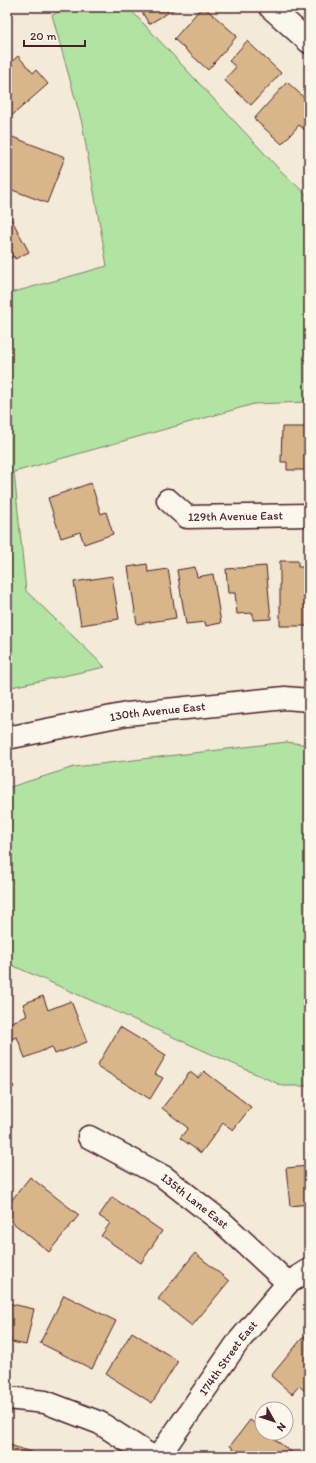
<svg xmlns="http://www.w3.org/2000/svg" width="316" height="1463" font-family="Itim,sans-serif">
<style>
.green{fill:#b1e3a3;stroke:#7e8167}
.building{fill:#d8b68a;stroke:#4a1f2b}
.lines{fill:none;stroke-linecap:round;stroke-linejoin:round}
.minor-casing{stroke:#4a1f2b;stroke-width:25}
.minor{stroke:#fbf7ec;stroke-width:22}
.labels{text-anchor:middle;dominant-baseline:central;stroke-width:3;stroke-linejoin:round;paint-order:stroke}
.street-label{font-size:12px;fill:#4a1f2b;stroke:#fbf7ec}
</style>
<rect width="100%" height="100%" fill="#f4ead8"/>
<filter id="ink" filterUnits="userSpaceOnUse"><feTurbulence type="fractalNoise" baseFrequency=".025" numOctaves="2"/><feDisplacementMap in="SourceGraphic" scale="8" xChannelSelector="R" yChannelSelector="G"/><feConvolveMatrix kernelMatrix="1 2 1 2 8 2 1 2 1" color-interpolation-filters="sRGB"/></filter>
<g filter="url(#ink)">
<!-- green -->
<g class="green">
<path d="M70,7H128L279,169L309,197V402L254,404L14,472L26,591L105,667L7,688V294L107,266L82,123L52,15Z"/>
<path d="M287,742L309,745V1086H283L7,963V788L74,767Z"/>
</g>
<!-- building -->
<g class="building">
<path d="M7,7H16L7,14Z"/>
<path d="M139,7H178L149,24Z"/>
<path d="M202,7H204L237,36L208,70L174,39Z"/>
<path d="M247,41L281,73L251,105L224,80L236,67L229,61Z"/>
<path d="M18,56L33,73L36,70L48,84L7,120V66Z"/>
<path d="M287,82L309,102V128L306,131L299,125L282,144L254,119Z"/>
<path d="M7,135L65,157L47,203L7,188Z"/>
<path d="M309,153V161L305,158Z"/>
<path d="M7,211L29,252L15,259L14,256L7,260Z"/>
<path d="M282,427H309V470H287V462H281Z"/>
<path d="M91,483L101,514L106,512L113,534L84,544L80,532L61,538L48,498Z"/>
<path d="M280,561H298V567H309V626H280Z"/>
<path d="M147,564L148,572L168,569L176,618L137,624L128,567Z"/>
<path d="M266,566L271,619L253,620V613L237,614L235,593H228L226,569Z"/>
<path d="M195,567L197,577L213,574L221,623L206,626L205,622L186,624L177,570Z"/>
<path d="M112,576L119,619L81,625L74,582Z"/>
<path d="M43,996L48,1010L71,1001L87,1042L55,1054L52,1047L25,1058L17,1037L7,1040V1024L27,1016L23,1004Z"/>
<path d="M120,1027L166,1055L155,1074L163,1078L150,1099L97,1066Z"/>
<path d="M204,1071L251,1107L233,1130L223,1123L201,1153L180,1138L188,1128L162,1108L190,1072L198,1078Z"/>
<path d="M7,1082L14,1086L7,1097Z"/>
<path d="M309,1166V1204L290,1206L286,1168Z"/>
<path d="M30,1177L79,1215L49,1252L7,1218V1206Z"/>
<path d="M112,1197L162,1231L141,1263L101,1236L110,1223L99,1216Z"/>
<path d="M195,1253L229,1281L192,1326L158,1299Z"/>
<path d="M64,1295L116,1321L92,1369L40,1343Z"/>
<path d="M7,1303L34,1309L26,1345L7,1341Z"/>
<path d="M132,1332L178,1361L152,1403L106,1374Z"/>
<path d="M304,1336L309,1340V1394L299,1386L292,1394L271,1376Z"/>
<path d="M250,1420L262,1429V1433H267L295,1455L294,1456H243L230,1446Z"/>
<path d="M7,1444L42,1456H7Z"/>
</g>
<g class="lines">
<defs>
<g id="minor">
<path d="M270,7L309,42"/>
<path id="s1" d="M168,500L187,517L309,515"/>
<path id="s2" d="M7,738L127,714L285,698L309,700"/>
<path id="s3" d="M89,1137L164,1177L222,1222L288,1283"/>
<path d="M7,1398L45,1402L100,1423L151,1456"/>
<path id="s4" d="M159,1456L238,1342L288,1283L309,1270"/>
</g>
</defs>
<!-- minor casing -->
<use href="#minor" class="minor-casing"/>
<!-- minor -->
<use href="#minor" class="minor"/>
</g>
</g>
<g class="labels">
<!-- street labels -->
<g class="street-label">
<text stroke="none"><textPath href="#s1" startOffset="74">129th Avenue East</textPath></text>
<text stroke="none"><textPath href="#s2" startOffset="153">130th Avenue East</textPath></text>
<text stroke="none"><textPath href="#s3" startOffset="124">135th Lane East</textPath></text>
<text stroke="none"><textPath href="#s4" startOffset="120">174th Street East</textPath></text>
</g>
</g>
<!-- margin -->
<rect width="316" height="1463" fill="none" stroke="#fbf7ec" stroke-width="24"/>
<rect x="12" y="12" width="292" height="1439" fill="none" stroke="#4a1f2b" stroke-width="1.5" filter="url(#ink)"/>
<!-- north arrow -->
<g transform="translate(274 1421) rotate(129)"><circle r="19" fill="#fbf7ec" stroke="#b4a19f"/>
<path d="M0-3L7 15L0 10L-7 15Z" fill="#4a1f2b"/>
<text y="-6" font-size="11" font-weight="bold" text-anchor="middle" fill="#4a1f2b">N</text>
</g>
<!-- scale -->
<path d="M24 40v6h61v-6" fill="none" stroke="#4a1f2b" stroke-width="2"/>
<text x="30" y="40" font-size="12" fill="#4a1f2b" stroke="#fbf7ec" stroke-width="3" paint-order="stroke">20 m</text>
</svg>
